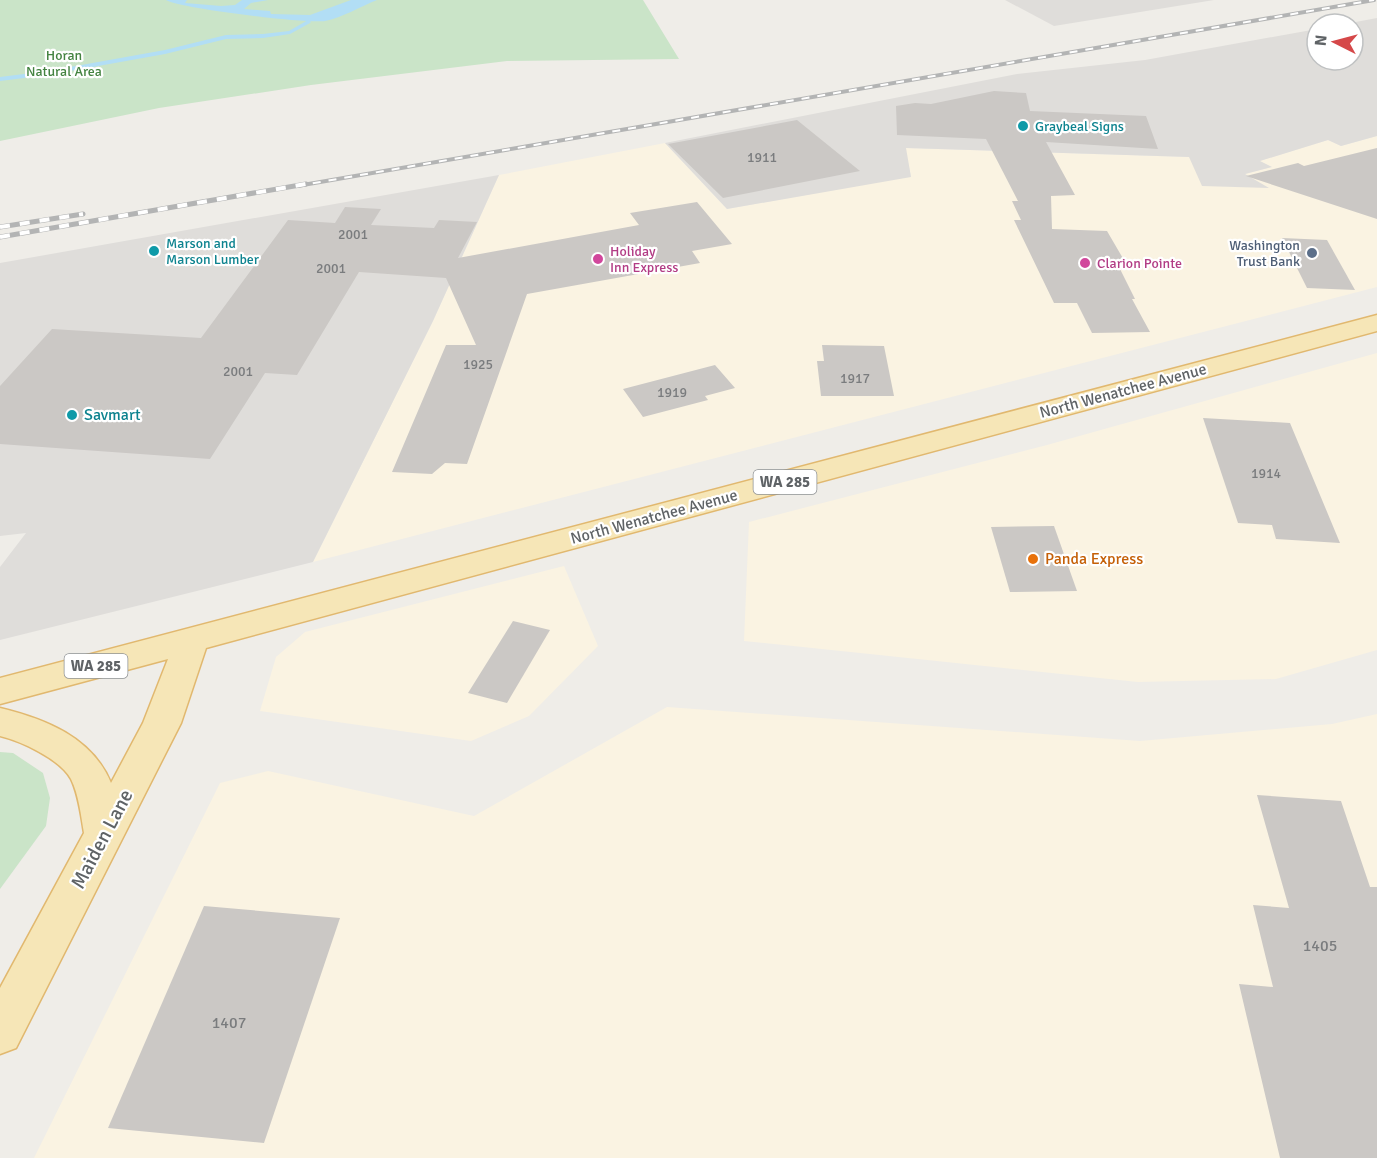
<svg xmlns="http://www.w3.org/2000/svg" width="1377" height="1158" font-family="Signika,sans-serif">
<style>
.commercial{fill:#faf3e2}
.industrial{fill:#dfddda}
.green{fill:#cae4c8}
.water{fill:#b2def5}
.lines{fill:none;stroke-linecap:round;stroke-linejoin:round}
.stream{fill:#b2def5;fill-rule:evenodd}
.building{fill:#cbc8c5}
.major-casing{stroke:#e1b86f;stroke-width:3}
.major{fill:#f6e6b7;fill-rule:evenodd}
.rail-far1-casing{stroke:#b3b4b4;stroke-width:4}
.rail-casing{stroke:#b3b4b4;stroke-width:5}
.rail-far1{stroke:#fff;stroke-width:2;stroke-dasharray:8;stroke-linecap:butt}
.rail{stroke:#fff;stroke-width:4;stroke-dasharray:10;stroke-linecap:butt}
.culture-dot{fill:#0f9aa8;stroke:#fff;stroke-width:2}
.service-dot{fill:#5c6f8a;stroke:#fff;stroke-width:2}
.hotel-dot{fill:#d1479c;stroke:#fff;stroke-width:2}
.food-dot{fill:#e8710a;stroke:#fff;stroke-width:2}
.labels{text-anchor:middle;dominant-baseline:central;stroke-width:4.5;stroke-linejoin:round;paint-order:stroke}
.far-park-label{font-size:14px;fill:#448341;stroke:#fff}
.far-culture-label{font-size:14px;fill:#0d838f;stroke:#fff;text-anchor:start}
.number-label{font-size:14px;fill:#7a7c7e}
.far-service-label{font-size:14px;fill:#4e5e75;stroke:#fff;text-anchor:end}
.far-hotel-label{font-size:14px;fill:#b23c85;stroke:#fff;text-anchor:start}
.shield{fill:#fff;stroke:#8f9294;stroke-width:1.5}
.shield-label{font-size:15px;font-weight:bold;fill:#5f6366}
.street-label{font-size:16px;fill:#5f6366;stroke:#fff}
.culture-label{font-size:16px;fill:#0d838f;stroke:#fff;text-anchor:start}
.food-label{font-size:16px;fill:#c56008;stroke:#fff;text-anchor:start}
.near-number-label{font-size:16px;fill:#7a7c7e}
.near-street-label{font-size:20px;fill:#5f6366;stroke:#fff}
</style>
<rect width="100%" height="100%" fill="#efede8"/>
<!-- commercial -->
<g class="commercial">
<path d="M1377,136V287L313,562L433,321L499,175L665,143L727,209L911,176L905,148L1189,157L1267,188L1245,174L1271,167L1259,161L1328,140L1341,146Z"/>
<path d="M1377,353V650L1276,679L1138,682L744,641L749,522L1047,445Z"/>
<path d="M564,566L598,646L529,716L471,741L260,711L276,657L305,632Z"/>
<path d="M667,707L1140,741L1332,724L1377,714V1158H34L220,783L268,771L474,816Z"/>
</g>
<!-- industrial -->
<g class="industrial">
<path d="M1005,0H1214L1054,26Z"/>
<path d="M1377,18V136L1341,146L1328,140L1260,161L1272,167L1245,174L1269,188L1202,186L1189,157L906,148L911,177L727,209L665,143L1017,74L1145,60L1317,29V60H1353V24H1345Z"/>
<path d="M499,175L433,321L313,562L0,640V567L26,533L0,536V263Z"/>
</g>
<!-- green -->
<g class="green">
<path d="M0,0H643L679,59L507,61L311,85L159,108L0,141Z"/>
<path d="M0,752L13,753L43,773L50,798L46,826L0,889Z"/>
</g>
<!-- water -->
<path class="water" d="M166,0H187L185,3L221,6L235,5L242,0H268L251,3L244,9L270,11L271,14L310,15L351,0H377C361,6 342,18 325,21C308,24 177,8 166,0Z"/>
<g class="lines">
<!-- stream -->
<path class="stream" d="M308,20L311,22L310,23L290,34L263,38L226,39L165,54L48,75L0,81V77L48,71L165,50L226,35L263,34L289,31Z"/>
</g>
<!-- building -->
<g class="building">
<path d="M994,91L1026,93L1030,111L1146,116L1158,149L1046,142L1075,195L1051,196L1052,229L1107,231L1128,267H1119L1135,299H1132L1150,332L1092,333L1077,303H1054L1014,220H1021L1012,201H1018L986,139L897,135L896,106L915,103L931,104Z"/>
<path d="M797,120L860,171L723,198L668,144Z"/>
<path d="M1377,148V219L1246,176L1298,163L1304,166Z"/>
<path d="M697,202L732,244L692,251L700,263L527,294L467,464L445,463L432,474L392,472L446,345H476L446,278L359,272L297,375L265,373L210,459L0,444V386L52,329L201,338L288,220L335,223L345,207L381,209L371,225L434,228L439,220L477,222L458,258L639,225L630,213Z"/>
<path d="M1282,238L1327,240L1355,290L1307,288Z"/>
<path d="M822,345L884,346L894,396H821L817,361H824Z"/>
<path d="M715,365L735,388L705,396L708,400L643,417L623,389Z"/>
<path d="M1203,418L1290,423L1340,543L1276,539L1272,525L1238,523Z"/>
<path d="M1054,526L1077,591L1010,592L991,527Z"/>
<path d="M513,621L550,630L507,703L468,693Z"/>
<path d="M1257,795L1341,801L1370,887H1377V1158H1280L1239,984L1273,987L1253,905L1289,908Z"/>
<path d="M204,906L340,918L264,1143L108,1128Z"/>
</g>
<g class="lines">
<defs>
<path id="major" d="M1377,315V331L206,648L181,723L16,1048L0,1054V988L84,833C81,816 79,795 71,779C60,759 21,741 0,736V708C45,719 92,737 111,783L143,723L168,659L0,704V678Z"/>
</defs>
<!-- major casing -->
<use href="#major" class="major-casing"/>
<!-- major -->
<use href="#major" class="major"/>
<defs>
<path id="rail-far1" d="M297,186L1374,0"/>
<g id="rail">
<path d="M0,227L83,214"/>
<path d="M0,237L306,184"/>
</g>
</defs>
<!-- rail-far1 casing -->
<use href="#rail-far1" class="rail-far1-casing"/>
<!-- rail casing -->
<use href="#rail" class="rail-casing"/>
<!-- rail-far1 -->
<use href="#rail-far1" class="rail-far1"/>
<!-- rail -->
<use href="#rail" class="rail"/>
</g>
<!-- markers -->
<g class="culture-dot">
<circle cx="1023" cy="126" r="6"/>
<circle cx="154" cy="251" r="6"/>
<circle cx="72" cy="415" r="6"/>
</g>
<circle class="service-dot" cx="1312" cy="253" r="6"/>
<g class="hotel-dot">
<circle cx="598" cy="259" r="6"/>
<circle cx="1085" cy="263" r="6"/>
</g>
<circle class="food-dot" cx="1033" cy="559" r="6"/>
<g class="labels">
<!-- far-park labels -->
<g class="far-park-label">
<text x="64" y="55">Horan<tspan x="64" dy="16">Natural Area</tspan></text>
</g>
<!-- far-culture labels -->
<g class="far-culture-label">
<text x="1035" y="126">Graybeal Signs</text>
<text x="166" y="243">Marson and<tspan x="166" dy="16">Marson Lumber</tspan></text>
</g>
<!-- number labels -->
<g class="number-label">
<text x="762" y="157">1911</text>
<text x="353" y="234">2001</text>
<text x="331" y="268">2001</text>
<text x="478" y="364">1925</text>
<text x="238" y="371">2001</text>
<text x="855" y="378">1917</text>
<text x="672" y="392">1919</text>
<text x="1266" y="473">1914</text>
</g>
<!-- far-service labels -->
<g class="far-service-label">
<text x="1300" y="245">Washington<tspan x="1300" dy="16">Trust Bank</tspan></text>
</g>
<!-- far-hotel labels -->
<g class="far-hotel-label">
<text x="610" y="251">Holiday<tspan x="610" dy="16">Inn Express</tspan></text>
<text x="1097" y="263">Clarion Pointe</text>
</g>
<!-- shield labels -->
<g class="shield">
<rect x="753.5" y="470" width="63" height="24" rx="4.5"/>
<rect x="64.5" y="654" width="63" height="24" rx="4.5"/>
</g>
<g class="shield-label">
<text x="785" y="482">WA 285</text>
<text x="96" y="666">WA 285</text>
</g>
<!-- street labels -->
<g class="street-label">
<text transform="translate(1123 391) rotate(-15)">North Wenatchee Avenue</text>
<text transform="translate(654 517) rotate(-15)">North Wenatchee Avenue</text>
</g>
<!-- culture labels -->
<g class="culture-label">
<text x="84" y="415">Savmart</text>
</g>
<!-- food labels -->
<g class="food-label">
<text x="1045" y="559">Panda Express</text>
</g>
<!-- near-number labels -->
<g class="near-number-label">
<text x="1320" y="946">1405</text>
<text x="229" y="1023">1407</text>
</g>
<!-- near-street labels -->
<g class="near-street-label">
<text transform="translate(102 839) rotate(-62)">Maiden Lane</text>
</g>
</g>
<!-- north arrow -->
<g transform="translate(1335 42) rotate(276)"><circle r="28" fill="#ffffff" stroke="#bfc1c2" stroke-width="1.5"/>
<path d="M0-4.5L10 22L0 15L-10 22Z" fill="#d54849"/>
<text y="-9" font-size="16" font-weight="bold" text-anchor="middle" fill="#5f6366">N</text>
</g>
</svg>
